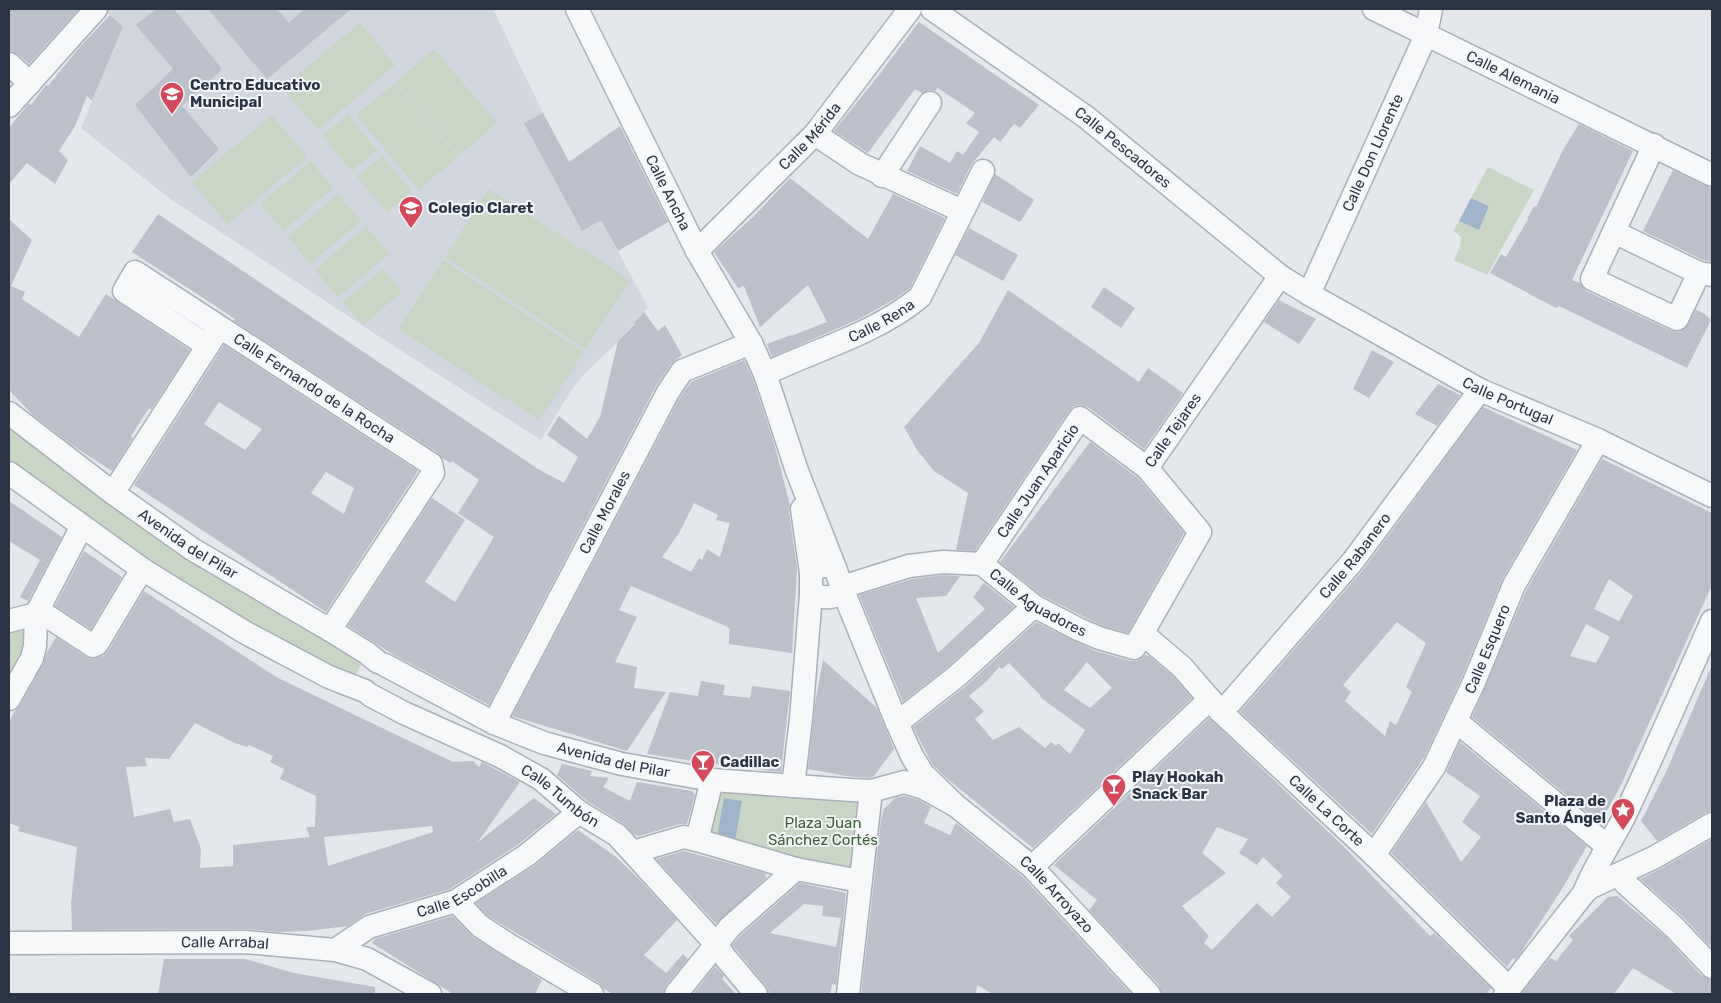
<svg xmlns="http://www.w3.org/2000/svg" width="1721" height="1003" font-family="Rubik,sans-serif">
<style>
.built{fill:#d2d6de}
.green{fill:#c9d6c5}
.water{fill:#9fb4cc}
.building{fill:#bbc0ca;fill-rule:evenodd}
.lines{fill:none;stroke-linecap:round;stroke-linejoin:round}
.minor-casing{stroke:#a9aeb7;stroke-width:25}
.minor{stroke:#f7f8fa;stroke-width:22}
.labels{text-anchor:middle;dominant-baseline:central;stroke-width:4;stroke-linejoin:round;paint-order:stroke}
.street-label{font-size:15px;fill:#2b3445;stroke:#f4f6f9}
.poi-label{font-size:15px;font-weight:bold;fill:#2b3445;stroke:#f4f6f9;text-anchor:start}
.park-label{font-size:15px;fill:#3f6138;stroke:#f4f6f9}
</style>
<rect width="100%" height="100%" fill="#e4e7ec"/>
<!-- built -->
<path class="built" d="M104,9H493L543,113L648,307L617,343L584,374L570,392L541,440L386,341L169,198L81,128L123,28Z"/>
<!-- green -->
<g class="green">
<path d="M360,23L395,65L318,130L282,88Z"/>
<path d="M434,49L497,123L459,156L396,82Z"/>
<path d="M395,83L458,157L419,190L356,115Z"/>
<path d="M272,115L307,157L227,224L192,182Z"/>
<path d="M348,115L377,150L352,171L322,136Z"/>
<path d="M382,156L412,191L387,212L357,177Z"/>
<path d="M311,161L333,188L283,231L260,204Z"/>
<path d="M1488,167L1534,190L1487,275L1454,260L1460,247L1461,237L1453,231L1459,221L1479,229L1489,206L1471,198Z"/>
<path d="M489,189L630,280L585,349L445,257Z"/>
<path d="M338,194L361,221L310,264L288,237Z"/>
<path d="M366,227L389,254L338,297L315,270Z"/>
<path d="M443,260L584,352L539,420L398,329Z"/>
<path d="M383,269L402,292L363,325L343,302Z"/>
<path d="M9,419L363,662L354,677L262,637L9,467Z"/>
<path d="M27,624L28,650L9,685V629Z"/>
<path d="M724,790L855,799L863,803L851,874L708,837L717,792Z"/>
</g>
<!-- water -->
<g class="water">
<path d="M1471,198L1489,206L1479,230L1459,221Z"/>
<path d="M724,798L742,801L735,841L717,837Z"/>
</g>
<!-- building -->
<g class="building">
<path d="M9,9H79L29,64L17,54L9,51Z"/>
<path d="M156,9H174L222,69L182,106L219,149L191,177L135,105L173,69L136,25Z"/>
<path d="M208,9H277L289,23L304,9H351L267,79Z"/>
<path d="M110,15L123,27L92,101L87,96L75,126L59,151L68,160L55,184L27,163L9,184V128L29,103L31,105L46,85L48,86L79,48Z"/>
<path d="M919,22L1039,105L1020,128L1014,124L1000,142L994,137L971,165L957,194L907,171L920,146L950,163L957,151L963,155L979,132L966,123L975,113L938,88L935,91L930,90L922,93L915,89L868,153L834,131L879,75Z"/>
<path d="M543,113L569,162L620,126L668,222L618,251L601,220L582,231L524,123Z"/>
<path d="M1579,124L1633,151L1572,280L1580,283L1586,291L1672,331L1679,332L1685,329L1696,310L1705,314L1711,320L1687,368L1559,306L1556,308L1490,273L1501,254L1506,257L1528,219H1527L1534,206L1536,207L1563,150Z"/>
<path d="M1673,170L1712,189V262L1703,260L1643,231Z"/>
<path d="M995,174L1034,200L1020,222L982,202Z"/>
<path d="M790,178L868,239L893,194L945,218L910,288L895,299L859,319L772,357L767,344L791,335V336L827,322L808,285L760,327L744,286L738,288L714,252L753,217Z"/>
<path d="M158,214L538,469L564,483L578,457L547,435L559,416L587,439L600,417L618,341L635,324L634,323L644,312L658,331L665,325L682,355L671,364L656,386L489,705L394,655L348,626L432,498L465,520L425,582L455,602L494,537L458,513L479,480L452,461L450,463L441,457L438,453L234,321L235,319L205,299L132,252Z"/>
<path d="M9,219L32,240L11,286L25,292L22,299L79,337L106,294L190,350L151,410L149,408L131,436L133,438L112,471L72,445L34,416L9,390Z"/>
<path d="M969,228L1018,255L1003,281L955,255Z"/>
<path d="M1104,287L1135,308L1121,328L1091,307Z"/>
<path d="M1008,290L1139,382L1148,368L1183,393L1144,449L1088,407L1081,405L1074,406L1069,411L975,551L956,550L968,493L934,471L917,450L904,427L979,343Z"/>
<path d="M1279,300L1316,319L1299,344L1264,322Z"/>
<path d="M224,345L418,471L326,612L134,485ZM219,402L262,429L245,450L204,424ZM326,472L354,488L344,514L311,493Z"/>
<path d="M1372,350L1394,362L1369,398L1353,389Z"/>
<path d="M744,360L753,379L774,443L790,505L789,511L797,569L792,653L729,644V634L730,630L728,627L631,586L619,610L637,617L615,662L637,667L634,688L666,692L627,751L512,716L679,399L691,382ZM694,503L718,515L716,520L730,523L720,557L707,549L702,560L699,558L691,572L662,557L679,533Z"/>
<path d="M1438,384L1460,395L1437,426L1415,414Z"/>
<path d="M1483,407L1577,450L1503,578L1462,677L1425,756L1372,834L1240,712L1363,570ZM1397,622L1426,643L1406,687L1412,692L1396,725L1390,721L1385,736L1345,701L1351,692L1343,685Z"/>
<path d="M1090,442L1138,478L1184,533L1128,633L1103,626L1084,617L1041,595L1000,562Z"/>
<path d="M1602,459L1712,513V585L1620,787L1600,823L1472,717L1526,591ZM1609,579L1633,596L1619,621L1594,609ZM1586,624L1610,637L1596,663L1570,656Z"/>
<path d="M9,501L62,537L28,601L20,597L40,560L9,541Z"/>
<path d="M84,551L122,577L91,629L55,606Z"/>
<path d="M943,575L960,576L946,596L916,598L938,653L985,609L973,597L984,583L1014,607L949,666L903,702L859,595L912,579Z"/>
<path d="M144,591L278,678L453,762L473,761L479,767L482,762L520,782L478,842L534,798L556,814L519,844L450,889L365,914L348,926L307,931L278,932L245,929L72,930L71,903L77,847L18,831L20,827L9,823V722L15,711L20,705L43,664L46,654L56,637L86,657L93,659L103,656L108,651ZM195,723L235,743L247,747L249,745L273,756L270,762L284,769L280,779L316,796L315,827H306L310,837L233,845V866L200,868L201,849L190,819L174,822L170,809L134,817L126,767L147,766L145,758L169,759ZM432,826L433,832L328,866L324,837Z"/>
<path d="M1036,622L1095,651L1131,661H1137L1145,655L1149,656L1173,676L1192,698L1033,848L945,777L932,764L913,727L966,686ZM1087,662L1112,688L1090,708L1064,690ZM1009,663L1041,696L1040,697L1085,730L1070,754L1058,743L1056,746L1051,742L1045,748L1019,727L993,740L975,719L984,711L969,696L987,681L999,667L1002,669Z"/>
<path d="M823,660L877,708L894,749L874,776L870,778L846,776L808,769L815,704Z"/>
<path d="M1712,665V811L1705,813L1657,841L1641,821L1667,770Z"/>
<path d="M701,681L725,685L723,695L750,698L752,686L790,691L781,772L714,764L647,754L670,692L698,696Z"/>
<path d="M1209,718L1345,848L1430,936L1434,933L1491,988L1486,994H1162L1159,985L1089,910L1097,900L1054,865ZM1217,827L1248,839L1239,853L1257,865L1263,857L1283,876L1276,883L1291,897L1272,917L1257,903L1212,950L1204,943L1209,936L1182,906L1226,873L1202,853Z"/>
<path d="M1460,742L1587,846L1562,889L1520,954L1515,960L1513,958L1507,967L1391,853L1426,802L1461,862L1481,837L1462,822L1480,796L1446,772Z"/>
<path d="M562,764L592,771L590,776L609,778L603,787L630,801L637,782L692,791L695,795L687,824H680L639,836L633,834L624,824L587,801L557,775Z"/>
<path d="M904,796L919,800L931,807L924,823L950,835L956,823L1023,877L1131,994H993L977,985L976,994H861L881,820L884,809L895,798Z"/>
<path d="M578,830L616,857L640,880L677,920L644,955L666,973L683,954L688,959L666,986L663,994H613L604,989L599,983L488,916L476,903L534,866Z"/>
<path d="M1712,839V948L1683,917L1640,879L1662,868Z"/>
<path d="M684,851L765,873L766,878L716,924L656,859Z"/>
<path d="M800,883L846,893L836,985L832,984L830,994H770L766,986L732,945L740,936ZM804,904L823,906L822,916L841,918L836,947L770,933Z"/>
<path d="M1617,896L1665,936L1702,976L1712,980V994H1676L1633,968L1614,994H1521L1550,958L1556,961L1573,940L1569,936L1608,897Z"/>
<path d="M452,916L473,937L542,980L535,994H453L372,943L375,939Z"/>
<path d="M164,959H245L294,973L375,987V994H158Z"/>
<path d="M715,966L724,976L722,979L736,994H693Z"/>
</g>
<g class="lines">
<defs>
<g id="minor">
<path id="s1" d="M577,9L697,251L751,343L765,374L797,471L835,568"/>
<path id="s2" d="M932,9L1086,117L1280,276L1309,294L1480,390L1598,440L1712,496"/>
<path id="s3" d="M1374,9L1712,175"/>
<path d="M9,64L30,83"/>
<path d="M9,106L96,9"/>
<path d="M815,134L860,164L962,211"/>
<path d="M1654,145L1592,279L1677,319L1699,273"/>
<path d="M882,176L930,103"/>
<path d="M1614,232L1699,273L1712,275"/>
<path id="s4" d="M697,251L815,134L910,9"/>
<path id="s5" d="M1309,294L1426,35L1431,9"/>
<path id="s6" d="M208,346L124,291L135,272L431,464L433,473L330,630"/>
<path id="s7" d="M765,374C817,349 875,334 920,297L983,171"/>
<path id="s8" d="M9,413L113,493L192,549L330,630L367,653L378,662"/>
<path id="s9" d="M1147,468L1280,276"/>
<path d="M9,473L142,569L171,587L246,633L329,677L365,691"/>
<path d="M113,493L216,333"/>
<path d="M802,509L811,573V594C823,599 832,598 844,593L835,568C824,564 819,566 811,573"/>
<path id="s10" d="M842,587L909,566L943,562L982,564L1034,606L1078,629L1099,638L1134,648L1200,532L1147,468L1080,418L982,564"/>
<path id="s11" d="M844,593L897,723L912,756L923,774L955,805L1032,867L1149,994"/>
<path d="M38,610L93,646L97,644L142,569"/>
<path d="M9,621L36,614"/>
<path id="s12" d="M1143,634L1182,667L1220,711L1374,855L1509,988"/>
<path id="s13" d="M385,665L494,723L544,743L622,764L712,780L851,790L871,791L904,782L924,788L955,805"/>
<path id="s14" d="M370,695L404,713L500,756L541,779L579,812L617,835L716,944L724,956L756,994"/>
<path d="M9,699L32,658L35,646L36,614L82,526"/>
<path id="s15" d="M1220,711L1231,702L1353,561L1480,390"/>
<path d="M1456,721L1607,846"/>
<path id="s16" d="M494,723L668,392L682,371L751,343"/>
<path d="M897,723L957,676L1034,606"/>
<path d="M712,780L697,840L796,869L860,881"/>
<path d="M793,786L801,719L811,594"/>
<path d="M633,852L684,837L697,840"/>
<path id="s17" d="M1374,855L1434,767L1474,682L1514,585L1598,440"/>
<path d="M1032,867L1210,699"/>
<path d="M1622,874L1625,883L1674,927L1712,967"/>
<path d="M1584,893C1594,867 1610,844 1623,819C1654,754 1683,687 1712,621"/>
<path d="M456,901L480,926L509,945L592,994"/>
<path id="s18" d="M9,943L245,942L335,950L367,959L430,994"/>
<path id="s19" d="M335,950L369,927L456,901L527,855L579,812"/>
<path d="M676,994L730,927L796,869"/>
<path d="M848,994L871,791"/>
<path d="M1505,994L1584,893L1589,888L1655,857L1712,824"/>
</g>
</defs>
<!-- minor casing -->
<use href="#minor" class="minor-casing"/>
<!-- minor -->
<use href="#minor" class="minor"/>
</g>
<!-- icons -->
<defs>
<symbol id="school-pin" viewBox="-11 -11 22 30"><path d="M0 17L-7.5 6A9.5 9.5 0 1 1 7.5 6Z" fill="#d1495b" stroke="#f4f6f9"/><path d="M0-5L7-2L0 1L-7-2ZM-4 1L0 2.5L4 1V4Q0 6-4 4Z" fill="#fff"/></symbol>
<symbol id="bar-pin" viewBox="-11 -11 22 30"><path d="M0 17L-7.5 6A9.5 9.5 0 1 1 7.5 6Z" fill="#d1495b" stroke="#f4f6f9"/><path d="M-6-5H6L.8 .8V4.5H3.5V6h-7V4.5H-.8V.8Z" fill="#fff"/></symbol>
<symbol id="sight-pin" viewBox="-11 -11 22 30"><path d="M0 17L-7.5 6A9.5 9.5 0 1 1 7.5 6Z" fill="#d1495b" stroke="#f4f6f9"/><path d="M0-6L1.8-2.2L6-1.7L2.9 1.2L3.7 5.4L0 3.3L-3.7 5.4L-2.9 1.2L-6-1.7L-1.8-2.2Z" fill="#fff"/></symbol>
</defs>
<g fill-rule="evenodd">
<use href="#school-pin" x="158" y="80" width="28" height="38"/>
<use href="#school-pin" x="397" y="194" width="28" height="38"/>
<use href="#bar-pin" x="689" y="748" width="28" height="38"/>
<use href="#bar-pin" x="1100" y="772" width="28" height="38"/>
<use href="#sight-pin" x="1609" y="796" width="28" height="38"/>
</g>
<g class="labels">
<!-- street labels -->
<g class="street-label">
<text stroke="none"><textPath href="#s3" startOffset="155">Calle Alemania</textPath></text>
<text stroke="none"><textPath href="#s4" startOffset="161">Calle Mérida</textPath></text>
<text stroke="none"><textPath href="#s2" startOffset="236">Calle Pescadores</textPath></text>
<text stroke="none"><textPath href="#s5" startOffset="155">Calle Don Llorente</textPath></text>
<text stroke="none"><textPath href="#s1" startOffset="205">Calle Ancha</textPath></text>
<text stroke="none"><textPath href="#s7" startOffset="128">Calle Rena</textPath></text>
<text stroke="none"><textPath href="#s6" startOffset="336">Calle Fernando de la Rocha</textPath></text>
<text stroke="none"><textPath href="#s2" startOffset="699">Calle Portugal</textPath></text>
<text stroke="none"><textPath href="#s9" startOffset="46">Calle Tejares</textPath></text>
<text transform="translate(1038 481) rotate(-56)">Calle Juan Aparicio</text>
<text stroke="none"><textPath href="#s16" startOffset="238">Calle Morales</textPath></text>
<text stroke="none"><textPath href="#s8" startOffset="222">Avenida del Pilar</textPath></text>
<text stroke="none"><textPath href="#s15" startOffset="206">Calle Rabanero</textPath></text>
<text stroke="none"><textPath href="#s10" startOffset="212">Calle Aguadores</textPath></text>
<text stroke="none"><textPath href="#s17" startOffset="236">Calle Esquero</textPath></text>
<text stroke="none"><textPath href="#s13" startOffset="249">Avenida del Pilar</textPath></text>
<text stroke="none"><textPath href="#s14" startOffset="216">Calle Tumbón</textPath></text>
<text stroke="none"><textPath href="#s12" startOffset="255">Calle La Corte</textPath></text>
<text stroke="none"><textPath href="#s19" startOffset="141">Calle Escobilla</textPath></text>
<text stroke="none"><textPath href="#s11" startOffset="378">Calle Arroyazo</textPath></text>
<text stroke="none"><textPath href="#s18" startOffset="216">Calle Arrabal</textPath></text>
</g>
<!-- poi labels -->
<g class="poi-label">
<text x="190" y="85">Centro Educativo<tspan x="190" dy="17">Municipal</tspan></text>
<text x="428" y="208">Colegio Claret</text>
<text x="720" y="762">Cadillac</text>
<text x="1132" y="777">Play Hookah<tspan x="1132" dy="17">Snack Bar</tspan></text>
<text x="1606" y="801" text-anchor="end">Plaza de<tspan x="1606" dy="17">Santo Ángel</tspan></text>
</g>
<!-- park labels -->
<g class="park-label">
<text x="823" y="823">Plaza Juan<tspan x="823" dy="17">Sánchez Cortés</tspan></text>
</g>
</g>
<!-- border -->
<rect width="1721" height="1003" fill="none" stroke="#2b3445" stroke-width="20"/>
</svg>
